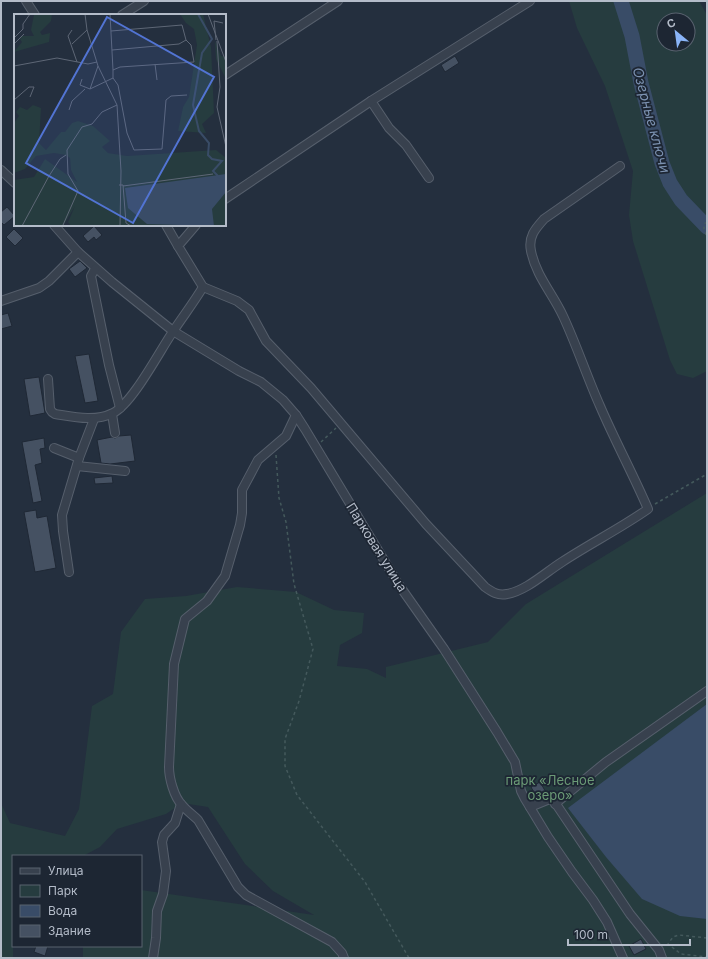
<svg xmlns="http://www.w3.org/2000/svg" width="708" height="959" font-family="Inter,sans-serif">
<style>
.green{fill:#263c3f;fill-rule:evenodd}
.water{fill:#394c67}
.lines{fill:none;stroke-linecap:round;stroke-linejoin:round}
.river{stroke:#394c67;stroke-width:15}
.building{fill:#455162;stroke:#1f2835}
.minor-casing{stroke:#565f6c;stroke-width:10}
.path{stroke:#44595c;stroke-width:1.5;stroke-dasharray:3 3;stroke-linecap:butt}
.minor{stroke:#38414e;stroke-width:8}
.labels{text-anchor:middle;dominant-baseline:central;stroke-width:3.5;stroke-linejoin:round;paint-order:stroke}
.street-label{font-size:13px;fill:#b4bcc9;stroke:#1d2633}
.park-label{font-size:13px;fill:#6b9a76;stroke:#1d2633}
.water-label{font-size:14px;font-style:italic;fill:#7c92b1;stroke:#1d2633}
.inset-river{fill:none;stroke:#394c67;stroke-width:2}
.inset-road{fill:none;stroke:#5e6776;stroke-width:1}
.view{fill:#5274d3;fill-opacity:0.15;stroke:#5274d3;stroke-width:2}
.inset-edge{fill:none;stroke:#b4bcc9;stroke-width:2}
</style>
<rect width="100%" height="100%" fill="#242f3e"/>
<!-- green -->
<g class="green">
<path d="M569,1H699L707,15V371L693,378L677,374L670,360L633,241L629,215L633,171L605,86L577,28ZM664,20H688V44H664Z"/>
<path d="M707,493V958H83V946H141V890L314,915L273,891L245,864L208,807L182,803L166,814L117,829L100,847L83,856H13V958H1V803L10,823L65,836L79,809L92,706L113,694L121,632L145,599L186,596L237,587L296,592L334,610L364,613L362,633L340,645L337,666L367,669L386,678V667L488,642L526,604Z"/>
</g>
<!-- water -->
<path class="water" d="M707,704V919L680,916L642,899L606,857L568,808Z"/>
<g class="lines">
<!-- river -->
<path class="river" d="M621,1L632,36L641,83L662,163L670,183L681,200L707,227"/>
</g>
<!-- building -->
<g class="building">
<path d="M455,56L459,63L445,72L441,65Z"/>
<path d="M7,207L15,216L4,225L1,222V212Z"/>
<path d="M94,226L102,235L96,240L94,237L88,242L83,236Z"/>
<path d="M14,229L23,238L15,246L6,237Z"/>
<path d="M80,261L87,268L75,277L69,269Z"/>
<path d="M8,313L12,326L1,329V315Z"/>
<path d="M89,354L98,401L85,403L75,356Z"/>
<path d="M39,377L45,413L30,416L24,379Z"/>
<path d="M131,435L135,461L110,464L101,463L97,440L112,437L115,438L119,436Z"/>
<path d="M44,438L45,448L40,449L42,463L35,465L42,501L33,503L22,442Z"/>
<path d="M112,476L113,483L95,484L94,478Z"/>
<path d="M36,510L37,518L47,516L56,568L35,572L24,512Z"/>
<path d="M540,782L547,794L537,798L531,787Z"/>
<path d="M641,939L646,949L634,955L629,946Z"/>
<path d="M36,946H48L45,956L34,952Z"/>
</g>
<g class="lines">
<defs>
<g id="minor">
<path d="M26,1L35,15"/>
<path d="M122,15L144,1"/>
<path d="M225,75L338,1"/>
<path d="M371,101L389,128L406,145L429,178"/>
<path d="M1,170L15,183"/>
<path d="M225,199L371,101L530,1"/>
<path d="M54,225L78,252L112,282L173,331L239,371L261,382L283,400L296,415L305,429L399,585L444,649L497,732L515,762L521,791L525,799L548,837L572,872L593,900L607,922L623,958"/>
<path d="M166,225L178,246"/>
<path d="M95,269L91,276L109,365L120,408"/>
<path d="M203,287L237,301L249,310L266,341L311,388L426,524L485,587C492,592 498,596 507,594C526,591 546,572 562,562C591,543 621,528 648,509C633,474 615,441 600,406C587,377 577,346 563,316C553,294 536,276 531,251C528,237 535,229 544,219L620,166"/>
<path d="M1,301L39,288L49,281L78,252"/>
<path d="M48,379L50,409L52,412L55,414C74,417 95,422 113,413C133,403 160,350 174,330C184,315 194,302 203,287L178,246L196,225"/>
<path d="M112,414L115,433"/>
<path d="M296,415L286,436L258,460L242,490V513L240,525L225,576L207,601L185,619L174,664L169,767C169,778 174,797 182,805C187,811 193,815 198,820L238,887L246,895L332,942L342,953L344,958"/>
<path d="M54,448L79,458"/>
<path d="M77,466L125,471"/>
<path d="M69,572L63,531L62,515L79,458L94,419"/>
<path d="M555,804L606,762L707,691"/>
<path d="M530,807L552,798L630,914L659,950L662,958"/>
<path d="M153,958L156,938L157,911L163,894L166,871L162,842L164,835L175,823L181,804"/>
</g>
</defs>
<!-- minor casing -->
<use href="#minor" class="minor-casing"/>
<!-- path -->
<g class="path">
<path d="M707,222L704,224V229L707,237"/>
<path d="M321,442L336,428"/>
<path d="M276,455L279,498L286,522L294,584L313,649L299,701L285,739V766L297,795L365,882L409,958"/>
<path d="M655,504L707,474"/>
<path d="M707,938L679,935L673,937L668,944L681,954L707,957"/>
</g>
<!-- minor -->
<use href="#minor" class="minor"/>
</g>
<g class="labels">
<!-- street labels -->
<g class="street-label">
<text transform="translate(377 547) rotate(58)">Парковая улица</text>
</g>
<!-- park labels -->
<g class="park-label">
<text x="550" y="780">парк «Лесное<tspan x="550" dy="15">озеро»</tspan></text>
</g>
<!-- water labels -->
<g class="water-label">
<text transform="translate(652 120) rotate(75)">Озерные ключи</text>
</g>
</g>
<!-- overview -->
<g transform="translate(14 14)">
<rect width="212" height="212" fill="#242f3e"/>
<path d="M38,0L37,7L26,18L28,21L36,19L35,28L0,38L8,28L6,25L8,22H20L17,16L20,1ZM166,0H189L197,33L200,99L188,110L192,119L164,117L169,93L175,83L183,31L180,15L172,9ZM201,27L207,42L212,43V65L202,45ZM19,91L27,94L25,129L32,136L47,118H51L58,109L64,107L79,112L96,127L88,133L94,139L113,142L202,136L212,144V212H57L54,208L61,192L49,212H0V166L20,163L31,145L63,168L57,156L56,144L52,141L40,139L22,142L11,155L0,159V109L5,102L2,98L6,93L13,96Z" fill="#263c3f"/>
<path d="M212,160V178L198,195L200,212L133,210L114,194L111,174Z" fill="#394c67"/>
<path class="inset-river" d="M184,0L198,25L188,39L179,91L185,117L195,129L194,141L198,145L208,147L199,157L206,164"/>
<path class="inset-road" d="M71,0L73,16L84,52L103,91L107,157L106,212M96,0L99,56M194,0L212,48M58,16L54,22L63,48M97,17L168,11L172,26M0,24L9,15V10L16,0M202,26L200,7L209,9M203,27L206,73L203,93L212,133M0,30L10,20M58,30L73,16M141,50L143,66M0,52L43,44L74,50L83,48M99,64L104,71L113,119L120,136L148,135L152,86L157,82L173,81M68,65L66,71L76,75L99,64V56L106,53L180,48L177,31L172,26L165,30L98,36M76,75L84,52M0,86L15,73H20L16,83M55,96L58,87L71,75M105,171H109L112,209L117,212M109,172L199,160M49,211L64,177L54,160L53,136L68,113L78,110L88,98L103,91M8,212L35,162L46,145L52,141"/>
<path class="view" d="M93,3L200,63L119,209L12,149Z"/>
<rect width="212" height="212" class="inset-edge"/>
</g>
<!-- border -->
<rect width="708" height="959" fill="none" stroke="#b4bcc9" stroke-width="4"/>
<!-- legend -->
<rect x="12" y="855" width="130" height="92" fill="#1d2633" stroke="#59626f"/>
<rect x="20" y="868" width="20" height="6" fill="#38414e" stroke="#59626f"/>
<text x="48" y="875" font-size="12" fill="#b4bcc9">Улица</text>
<rect x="20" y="885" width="20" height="12" fill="#263c3f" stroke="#59626f"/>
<text x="48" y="895" font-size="12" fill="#b4bcc9">Парк</text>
<rect x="20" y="905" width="20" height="12" fill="#394c67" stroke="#59626f"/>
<text x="48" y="915" font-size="12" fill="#b4bcc9">Вода</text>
<rect x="20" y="925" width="20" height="12" fill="#455162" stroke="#59626f"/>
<text x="48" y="935" font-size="12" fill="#b4bcc9">Здание</text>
<!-- north arrow -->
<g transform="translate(676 32) rotate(331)"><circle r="19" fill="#1d2633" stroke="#59626f"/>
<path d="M0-3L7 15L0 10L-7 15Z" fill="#8ab4f8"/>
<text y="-6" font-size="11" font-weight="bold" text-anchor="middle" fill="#b4bcc9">С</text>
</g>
<!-- scale -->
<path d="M568 939v6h122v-6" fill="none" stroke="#b4bcc9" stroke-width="2"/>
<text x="574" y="939" font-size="12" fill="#b4bcc9" stroke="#1d2633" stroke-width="3" paint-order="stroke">100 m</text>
</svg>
